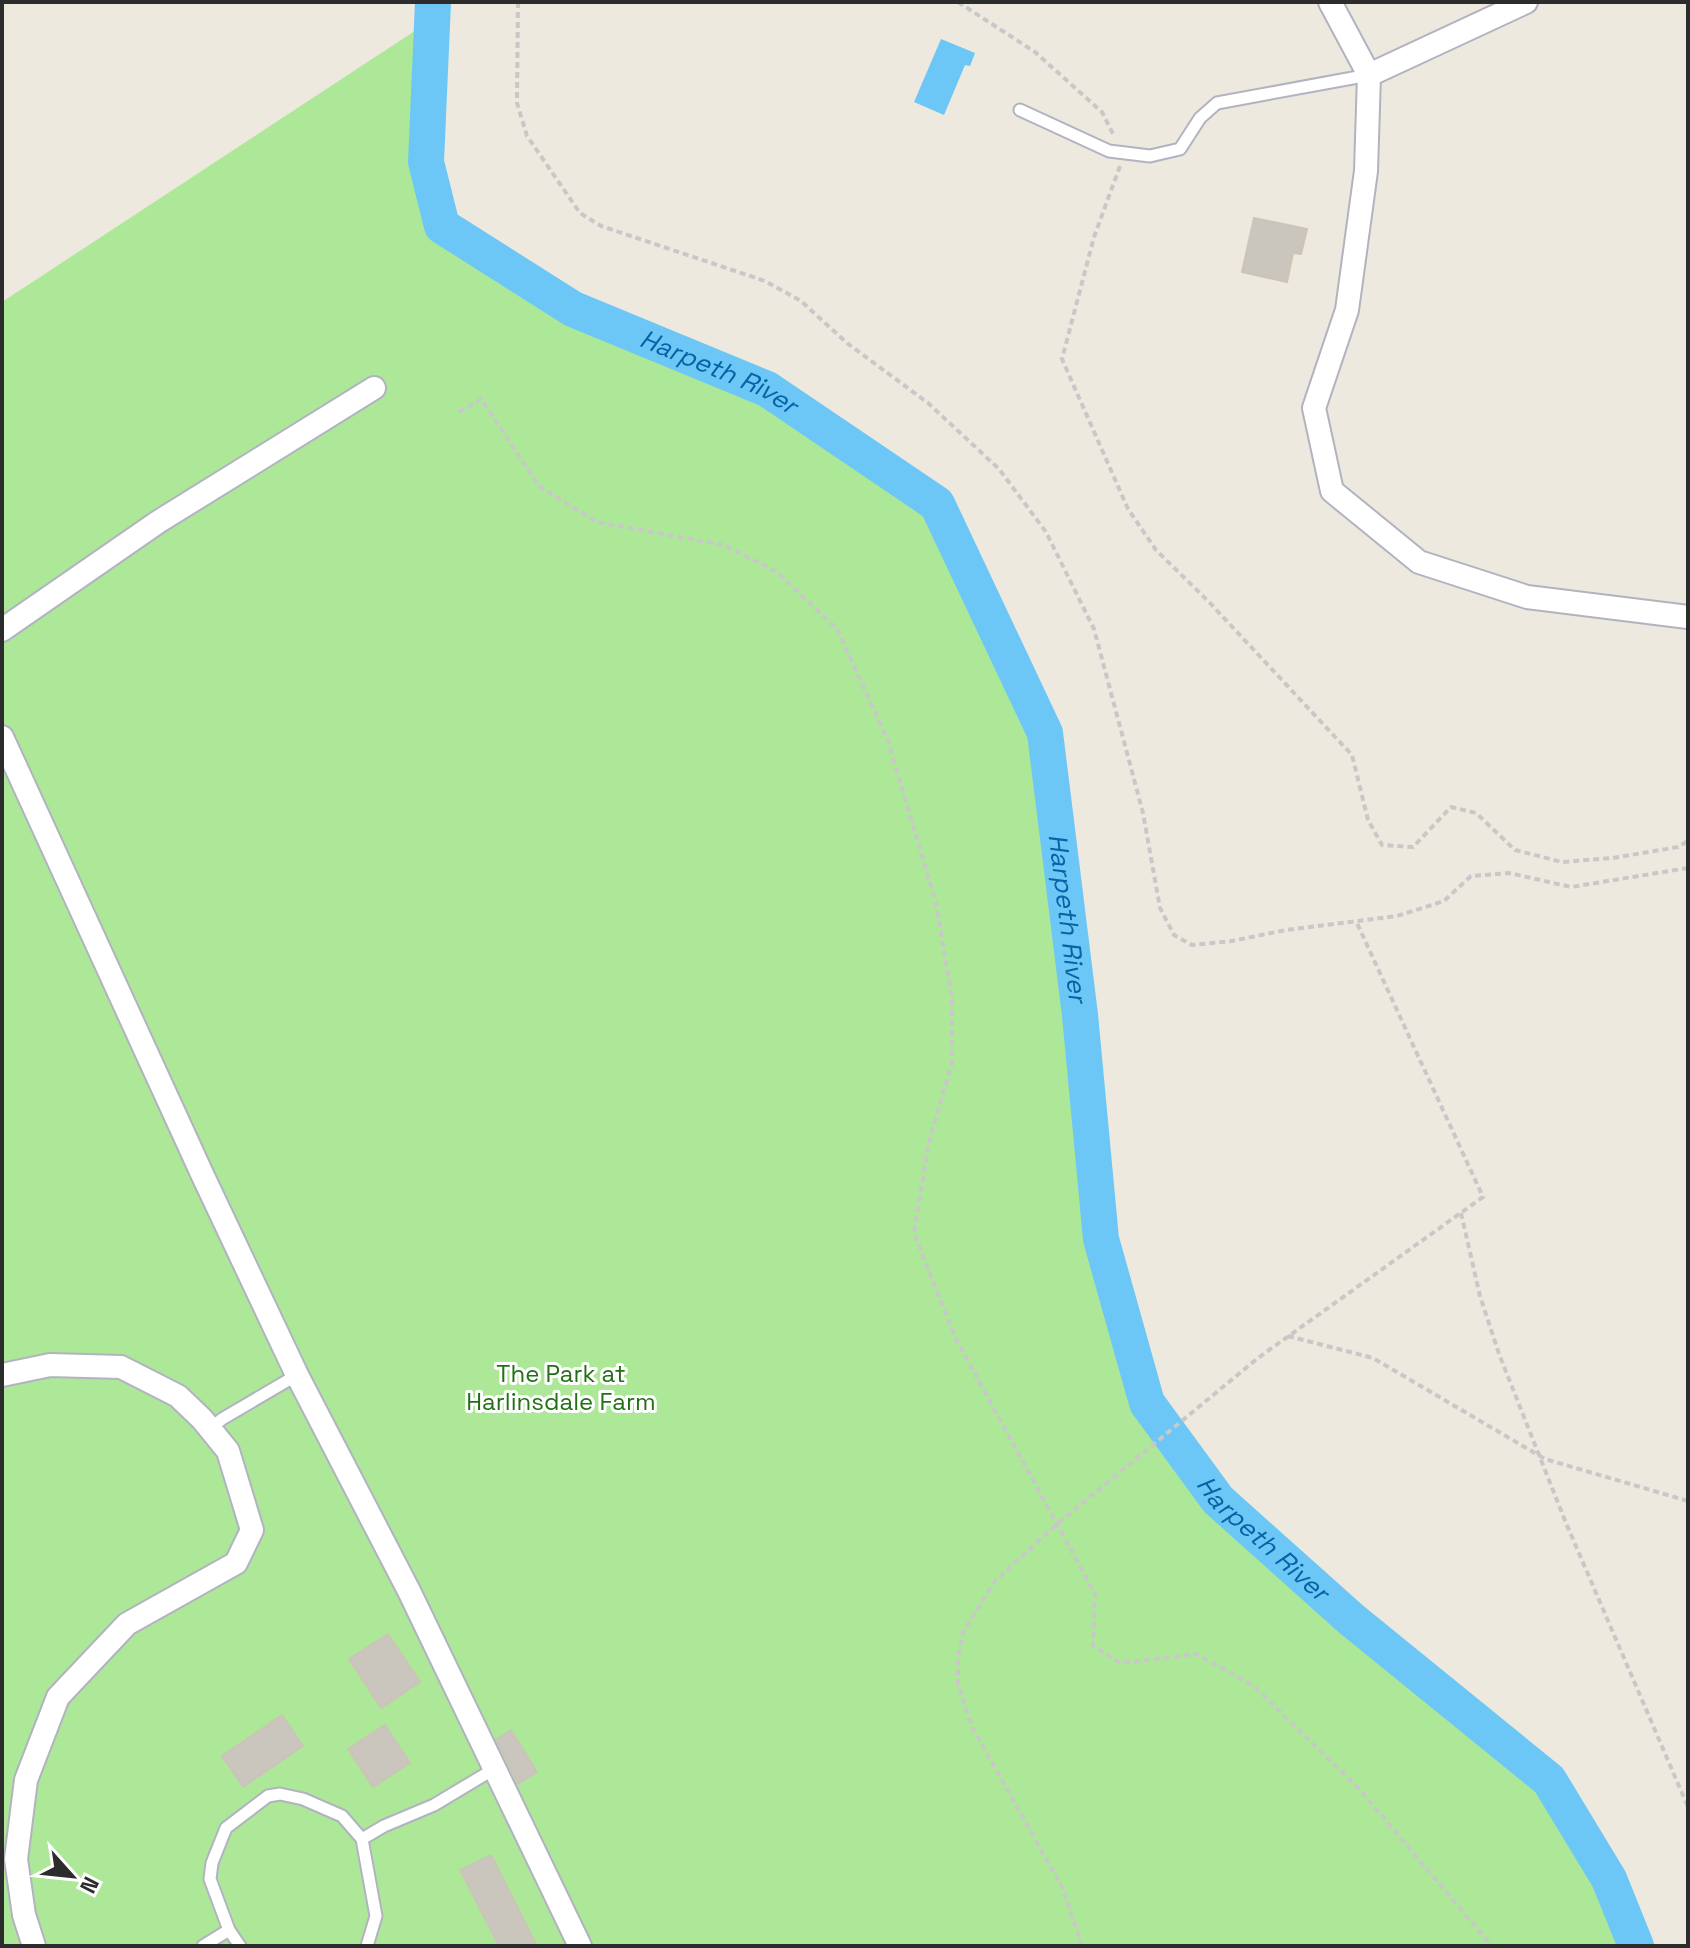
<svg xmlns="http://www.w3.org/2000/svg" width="1690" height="1948" font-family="'Space Grotesk',sans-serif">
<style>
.green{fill:#ade898}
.water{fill:#6cc7f6}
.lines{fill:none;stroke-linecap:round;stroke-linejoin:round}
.river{stroke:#6cc7f6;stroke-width:36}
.building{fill:#cac5bd;stroke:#cac5b7;stroke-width:2}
.lane-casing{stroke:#b2b3c0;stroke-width:15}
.street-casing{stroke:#b2b3c0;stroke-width:26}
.path{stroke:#c8c8c8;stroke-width:4;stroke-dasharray:6 4;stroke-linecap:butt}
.lane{stroke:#fff;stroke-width:11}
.street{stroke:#fff;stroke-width:22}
.labels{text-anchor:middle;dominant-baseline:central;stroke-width:6;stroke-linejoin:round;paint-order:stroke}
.park-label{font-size:24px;fill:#226f16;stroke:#fff}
.water-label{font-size:26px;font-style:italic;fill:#0663a6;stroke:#fff}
</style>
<rect width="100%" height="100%" fill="#eee9de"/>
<!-- green -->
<path class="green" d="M433,19L427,162L443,226L573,309L767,389L937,504L1045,733L1080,1015L1101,1239L1147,1403L1218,1501L1351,1619L1549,1780L1609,1879L1636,1946H2V302Z"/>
<!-- water -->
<path class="water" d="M941,39L975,53L970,66L965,65L944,115L914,102Z"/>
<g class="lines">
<!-- river -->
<path class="river" id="s1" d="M433,2L426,162L442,226L573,309L767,389L937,504L1045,733L1080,1015L1101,1239L1147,1403L1218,1500L1351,1619L1549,1780L1609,1879L1636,1946"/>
</g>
<!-- building -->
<g class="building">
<path d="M1254,218L1307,229L1301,254L1293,253L1287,282L1242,272Z"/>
<path d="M388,1634L420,1682L381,1708L349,1659Z"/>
<path d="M282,1715L303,1746L243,1787L222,1756Z"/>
<path d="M385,1725L410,1763L373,1787L348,1749Z"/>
<path d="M511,1730L537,1772L518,1784L496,1740Z"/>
<path d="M491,1855L537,1946H499L460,1870Z"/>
</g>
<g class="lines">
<defs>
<g id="lane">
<path d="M1020,110L1109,151L1150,156L1180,149L1200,118L1217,103L1369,75"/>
<path d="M210,1429L222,1419L297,1375"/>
<path d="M362,1839L384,1826L434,1805L494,1769"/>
<path d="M203,1946L229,1930"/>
<path d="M240,1946L229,1930L210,1879L212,1863L226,1828L268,1796L280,1794L303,1799L342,1816L362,1839L376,1916L367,1946"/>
</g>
<g id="street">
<path d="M1330,2L1369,75L1366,171L1347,310L1314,408L1332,491L1419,562L1527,597L1688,617"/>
<path d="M1369,75L1526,2"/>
<path d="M2,630L158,522L374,388"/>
<path d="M2,737L203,1176L297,1375L409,1591L580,1946"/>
<path d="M2,1375L50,1365L121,1367L178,1396L202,1419L228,1451L252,1530L236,1563L127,1624L58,1697L26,1780L16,1859L24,1915L34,1946"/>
</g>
</defs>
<!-- lane casing -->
<use href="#lane" class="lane-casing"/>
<!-- street casing -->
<use href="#street" class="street-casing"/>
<!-- path -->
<g class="path">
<path d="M518,2L517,103L527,136L580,213L601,226L765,281L801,301L847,343L928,403L999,469L1046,532L1094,629L1143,813L1160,908L1174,935L1192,945L1232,941L1286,930L1397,916L1444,901L1471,876L1509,873L1571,887L1688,868"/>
<path d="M958,2L1035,52L1102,112L1114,136"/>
<path d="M1120,166L1094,237L1062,359L1128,509L1156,550L1209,602L1352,755L1368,820L1382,845L1413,847L1451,807L1476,813L1515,850L1562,862L1613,858L1678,847L1688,841"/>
<path d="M459,412L481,399L539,486L597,522L724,545L777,572L837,629L888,741L936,903L952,999V1063L929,1142L914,1233L955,1337L1095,1594L1093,1646L1120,1663L1196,1654L1254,1686L1360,1790L1492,1946"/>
<path d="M1461,1213L1480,1296L1499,1354L1566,1523L1688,1807"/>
<path d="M1288,1336L1373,1358L1545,1459L1688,1501"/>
<path d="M1082,1946L1063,1889L972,1727L958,1685V1656L963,1632L995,1581L1057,1524L1258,1358L1483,1197L1356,921"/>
</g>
<!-- lane -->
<use href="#lane" class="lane"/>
<!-- street -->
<use href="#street" class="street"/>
</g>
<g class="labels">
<!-- park labels -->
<g class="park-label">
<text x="561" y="1373">The Park at<tspan x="561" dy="28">Harlinsdale Farm</tspan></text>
</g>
<!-- water labels -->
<g class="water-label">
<text stroke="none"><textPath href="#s1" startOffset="540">Harpeth River</textPath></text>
<text stroke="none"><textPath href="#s1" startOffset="1236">Harpeth River</textPath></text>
<text stroke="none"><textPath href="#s1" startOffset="1908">Harpeth River</textPath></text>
</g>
</g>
<!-- border -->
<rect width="1690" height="1948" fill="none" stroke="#2c2c2c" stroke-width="8"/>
<!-- north arrow -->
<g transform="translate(72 1876) rotate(117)" stroke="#ffffff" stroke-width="6" paint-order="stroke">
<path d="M0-6L14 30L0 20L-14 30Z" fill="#2c2c2c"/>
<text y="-12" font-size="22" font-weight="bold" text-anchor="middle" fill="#2c2c2c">N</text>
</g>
</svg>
